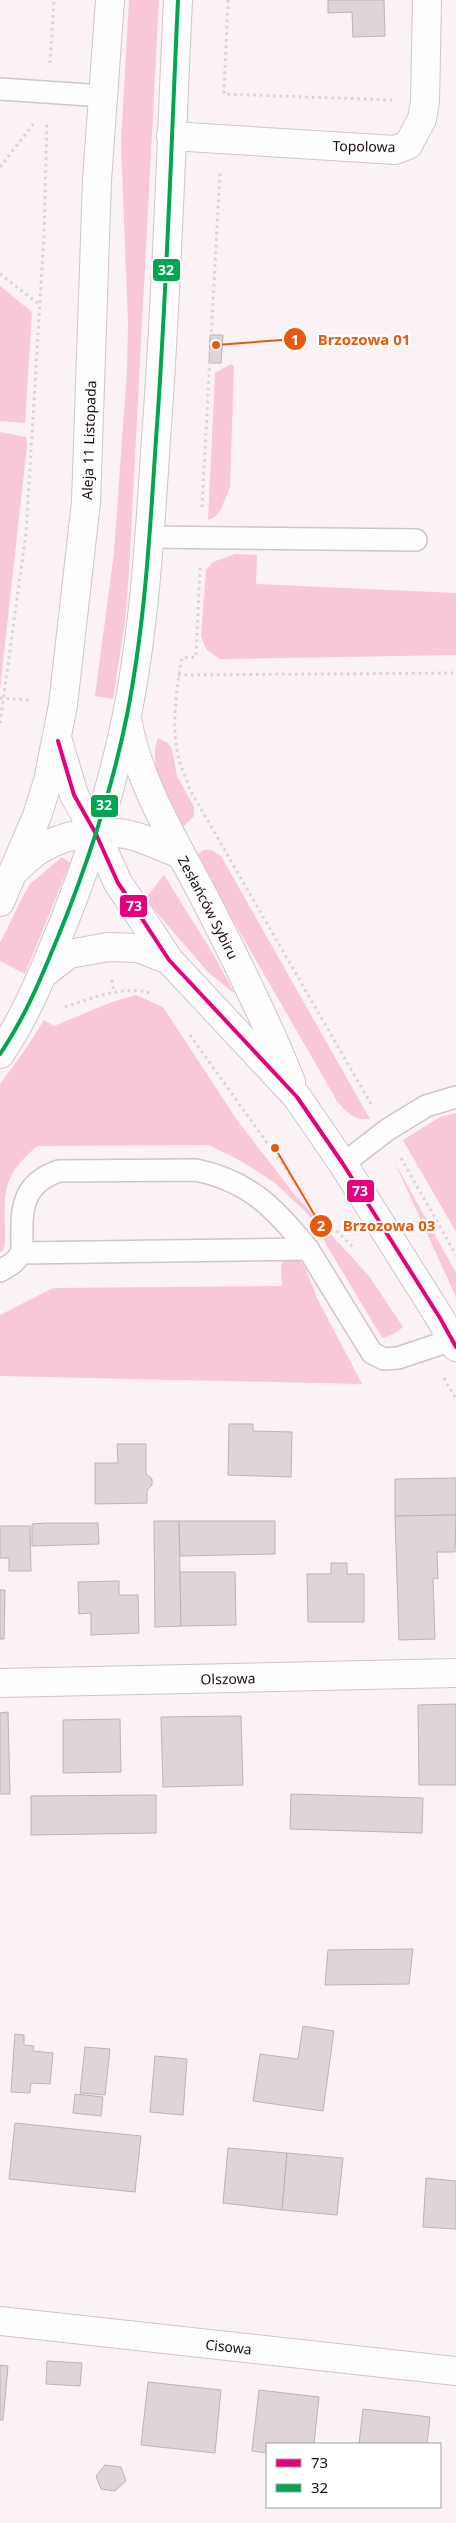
<svg xmlns="http://www.w3.org/2000/svg" width="456" height="2523" font-family="'Noto Sans',sans-serif">
<style>
.green{fill:#f8c8d7}
.building{fill:#dfd4d7;stroke:#bdb2b5}
.lines{fill:none;stroke-linecap:round;stroke-linejoin:round}
.service-casing{stroke:#d0c5c8;stroke-width:24}
.minor-casing{stroke:#d0c5c8;stroke-width:30}
.tertiary-casing{stroke:#d0c5c8;stroke-width:30}
.path{stroke:#d7d4d5;stroke-width:3;stroke-dasharray:2.5 4;stroke-linecap:butt}
.service{stroke:#fefdfd;stroke-width:21}
.minor{stroke:#fefdfd;stroke-width:28}
.tertiary{stroke:#fefdfd;stroke-width:28}
.bus-1-casing{stroke:#fff;stroke-width:8}
.bus-2-casing{stroke:#fff;stroke-width:8}
.bus-1{stroke:#e5007d;stroke-width:4}
.bus-2{stroke:#00a651;stroke-width:4}
.labels{text-anchor:middle;dominant-baseline:central;stroke-width:4.5;stroke-linejoin:round;paint-order:stroke}
.street-label{font-size:14px;fill:#1c0f13;stroke:#fff}
.leader{fill:none;stroke:#e8590c;stroke-width:2}
.callout-dot{fill:#e8590c;stroke:#fff;stroke-width:2}
.mark-label{font-size:15px;text-anchor:middle;font-weight:bold;fill:#fff}
.callout-label{font-size:15px;text-anchor:middle;font-weight:bold;fill:#e8590c;stroke:#fff;stroke-width:4.5;stroke-linejoin:round;paint-order:stroke}
.line-badge{stroke:#fff;stroke-width:2}
.badge-label{font-size:14px;text-anchor:middle;font-weight:bold;fill:#fff}
</style>
<rect width="100%" height="100%" fill="#faf2f4"/>
<!-- green -->
<g class="green">
<path d="M129,0H159L129,571L125,622L113,699L95,696L114,553L127,371L128,323L121,142Z"/>
<path d="M0,286L32,312L25,423L0,421Z"/>
<path d="M231,364L234,366L230,487L221,509L215,517L208,520L215,373Z"/>
<path d="M0,432L26,437L27,446L0,689Z"/>
<path d="M235,554L257,555L256,584L456,593V655L220,659L207,650L201,637L206,570L213,562Z"/>
<path d="M158,738L168,743L172,749L177,776L194,807V816L181,829C168,803 147,768 158,738Z"/>
<path d="M203,850H212L221,856L370,1119C354,1121 347,1113 337,1101L196,856Z"/>
<path d="M62,857L70,863L25,974L0,961V943L22,898L30,884Z"/>
<path d="M164,875L215,957L235,994L208,972L145,899Z"/>
<path d="M136,995L163,1007L237,1120L295,1195L369,1276L403,1327L394,1334L382,1338L308,1214L275,1183L243,1162L209,1145L37,1146C8,1172 3,1185 5,1224C5,1234 6,1241 3,1251L0,1252V1084L27,1047L44,1020L54,1026L112,1002Z"/>
<path d="M456,1113V1232L403,1140L440,1117Z"/>
<path d="M395,1163L456,1273V1297Z"/>
<path d="M286,1257H296L305,1267L317,1298L362,1384L0,1376V1315L53,1288L282,1286L281,1264Z"/>
</g>
<!-- building -->
<g class="building">
<path d="M328,0H384L385,36L353,37L352,12L328,13Z"/>
<path d="M210,335H223L221,363H209Z"/>
<path d="M229,1424H253V1431L292,1432L291,1477L228,1475Z"/>
<path d="M117,1444H146V1474L152,1479V1485L147,1490V1503L95,1504V1463H118Z"/>
<path d="M456,1478V1515L395,1516V1479Z"/>
<path d="M456,1515L455,1552H437L438,1579L433,1578L435,1639L399,1640L395,1516Z"/>
<path d="M154,1521H179L181,1626L155,1627Z"/>
<path d="M179,1521H275V1554L180,1556Z"/>
<path d="M46,1523H98L99,1544L32,1546V1524Z"/>
<path d="M0,1526H30L31,1571H9V1558H0Z"/>
<path d="M331,1563H347V1574H364V1622H308L307,1574H331Z"/>
<path d="M180,1572H235L236,1625L181,1626Z"/>
<path d="M119,1581V1595H138L139,1633L91,1635V1613L79,1614L78,1582Z"/>
<path d="M0,1590H5L4,1639H0Z"/>
<path d="M456,1704V1785H419L418,1705Z"/>
<path d="M8,1712L10,1794H0V1713Z"/>
<path d="M241,1716L243,1785L163,1787L161,1717Z"/>
<path d="M120,1719L121,1772L63,1773V1720Z"/>
<path d="M291,1794L423,1798L422,1833L290,1829Z"/>
<path d="M156,1795V1833L31,1835V1796Z"/>
<path d="M413,1949L409,1984L325,1985L328,1950Z"/>
<path d="M303,2026L334,2031L323,2111L253,2101L260,2054L298,2059Z"/>
<path d="M15,2034L24,2035V2045L34,2046L33,2051L53,2053L50,2084L31,2083L30,2093L11,2092Z"/>
<path d="M85,2047L110,2049L105,2095L80,2093Z"/>
<path d="M155,2056L187,2059L183,2115L150,2112Z"/>
<path d="M75,2094L103,2097L101,2116L73,2113Z"/>
<path d="M15,2123L141,2136L135,2192L9,2179Z"/>
<path d="M228,2148L287,2153L282,2210L223,2203Z"/>
<path d="M287,2153L343,2158L337,2215L282,2210Z"/>
<path d="M426,2178L456,2181V2229L423,2227Z"/>
<path d="M47,2361L82,2363L80,2386L46,2384Z"/>
<path d="M0,2365L8,2366L3,2420H0Z"/>
<path d="M148,2382L221,2390L215,2453L141,2445Z"/>
<path d="M259,2390L319,2397L314,2444H267V2453L252,2451Z"/>
<path d="M363,2409L430,2417L427,2444H359Z"/>
<path d="M105,2465L121,2467L126,2481L115,2491L101,2489L96,2476Z"/>
</g>
<g class="lines">
<defs>
<g id="service">
<path d="M0,89L104,96"/>
<path d="M149,537L416,540"/>
<path d="M343,1164L387,1130L426,1106L456,1097"/>
<path d="M22,1253C22,1216 17,1185 59,1171L196,1170C249,1181 275,1208 308,1249"/>
<path d="M0,1271L13,1263L22,1253L308,1249L372,1353L384,1359L398,1358L452,1340"/>
</g>
<g id="minor">
<path d="M171,136L395,150L408,145L422,119L425,102L427,0"/>
<path id="s1" d="M0,1683L456,1673"/>
<path id="s2" d="M0,2321L456,2371"/>
</g>
<g id="tertiary">
<path id="s3" d="M127,719C138,781 173,838 202,893C234,955 265,1017 291,1082"/>
<path d="M58,741L74,795L96,834L118,883L129,899L169,960L297,1097L343,1164L440,1318L456,1347"/>
<path d="M18,868C44,839 79,830 117,833C138,834 161,847 180,854"/>
<path id="s4" d="M0,902L37,816L48,781L63,705L86,502L97,180L110,0"/>
<path d="M43,974L69,954L108,947L138,948L169,960"/>
<path d="M0,1054C28,1013 45,968 64,922C90,856 113,785 127,715C145,624 150,531 156,439C167,293 171,146 178,0"/>
</g>
</defs>
<!-- service casing -->
<use href="#service" class="service-casing"/>
<!-- minor casing -->
<use href="#minor" class="minor-casing"/>
<!-- tertiary casing -->
<use href="#tertiary" class="tertiary-casing"/>
<!-- path -->
<g class="path">
<path d="M228,0L224,94L392,100"/>
<path d="M50,63L54,0"/>
<path d="M0,167L35,122"/>
<path d="M0,274L39,304"/>
<path d="M202,507L220,171"/>
<path d="M200,568L196,657L182,658C176,689 171,728 179,760C182,770 187,780 190,790L371,1104"/>
<path d="M178,675L456,673"/>
<path d="M0,698L31,700"/>
<path d="M0,723L26,533L44,235L47,121"/>
<path d="M112,980L114,992"/>
<path d="M65,1007C93,998 124,984 153,994"/>
<path d="M190,1035L305,1196"/>
<path d="M401,1158L456,1255"/>
<path d="M327,1222L353,1247"/>
<path d="M444,1378L456,1399"/>
</g>
<!-- service -->
<use href="#service" class="service"/>
<!-- minor -->
<use href="#minor" class="minor"/>
<!-- tertiary -->
<use href="#tertiary" class="tertiary"/>
<defs>
<path id="bus-1" d="M58,741L74,795L96,834L118,883L129,899L169,960L297,1097L343,1164L440,1318L456,1347"/>
<path id="bus-2" d="M0,1054C28,1013 45,968 64,922C90,856 113,785 127,715C145,624 150,531 156,439C167,293 171,146 178,0"/>
</defs>
<!-- bus-1 casing -->
<use href="#bus-1" class="bus-1-casing"/>
<!-- bus-2 casing -->
<use href="#bus-2" class="bus-2-casing"/>
<!-- bus-1 -->
<use href="#bus-1" class="bus-1"/>
<!-- bus-2 -->
<use href="#bus-2" class="bus-2"/>
</g>
<g class="labels">
<!-- street labels -->
<g class="street-label">
<text transform="translate(364 146) rotate(1)">Topolowa</text>
<text stroke="none"><textPath href="#s4" startOffset="474">Aleja 11 Listopada</textPath></text>
<text stroke="none"><textPath href="#s3" startOffset="206">Zesłańców Sybiru</textPath></text>
<text stroke="none"><textPath href="#s1" startOffset="228">Olszowa</textPath></text>
<text stroke="none"><textPath href="#s2" startOffset="230">Cisowa</textPath></text>
</g>
</g>
<!-- callouts -->
<path class="leader" d="M216 345L295 339M275 1148L321 1226"/>
<g class="callout-dot">
<circle cx="216" cy="345" r="5"/>
<circle cx="275" cy="1148" r="5"/>
<circle cx="295" cy="339" r="12"/>
<circle cx="321" cy="1226" r="12"/>
</g>
<g class="mark-label">
<text x="295" y="345">1</text>
<text x="321" y="1231">2</text>
</g>
<g class="callout-label">
<text x="364" y="345">Brzozowa 01</text>
<text x="389" y="1231">Brzozowa 03</text>
</g>
<g class="line-badge">
<rect x="152" y="258" width="29" height="24" rx="5" fill="#00a651"/>
<rect x="90" y="794" width="29" height="24" rx="5" fill="#00a651"/>
<rect x="119" y="894" width="29" height="24" rx="5" fill="#e5007d"/>
<rect x="346" y="1179" width="29" height="24" rx="5" fill="#e5007d"/>
</g>
<g class="badge-label">
<text x="166" y="275">32</text>
<text x="104" y="810">32</text>
<text x="134" y="911">73</text>
<text x="360" y="1196">73</text>
</g>
<!-- legend -->
<rect x="266" y="2443" width="175" height="65" fill="#ffffff" stroke="#a49fa1"/>
<rect x="276" y="2459" width="25" height="8" fill="#e5007d" stroke="#a49fa1"/>
<text x="311" y="2468" font-size="15" fill="#1c0f13">73</text>
<rect x="276" y="2484" width="25" height="8" fill="#00a651" stroke="#a49fa1"/>
<text x="311" y="2493" font-size="15" fill="#1c0f13">32</text>
</svg>
